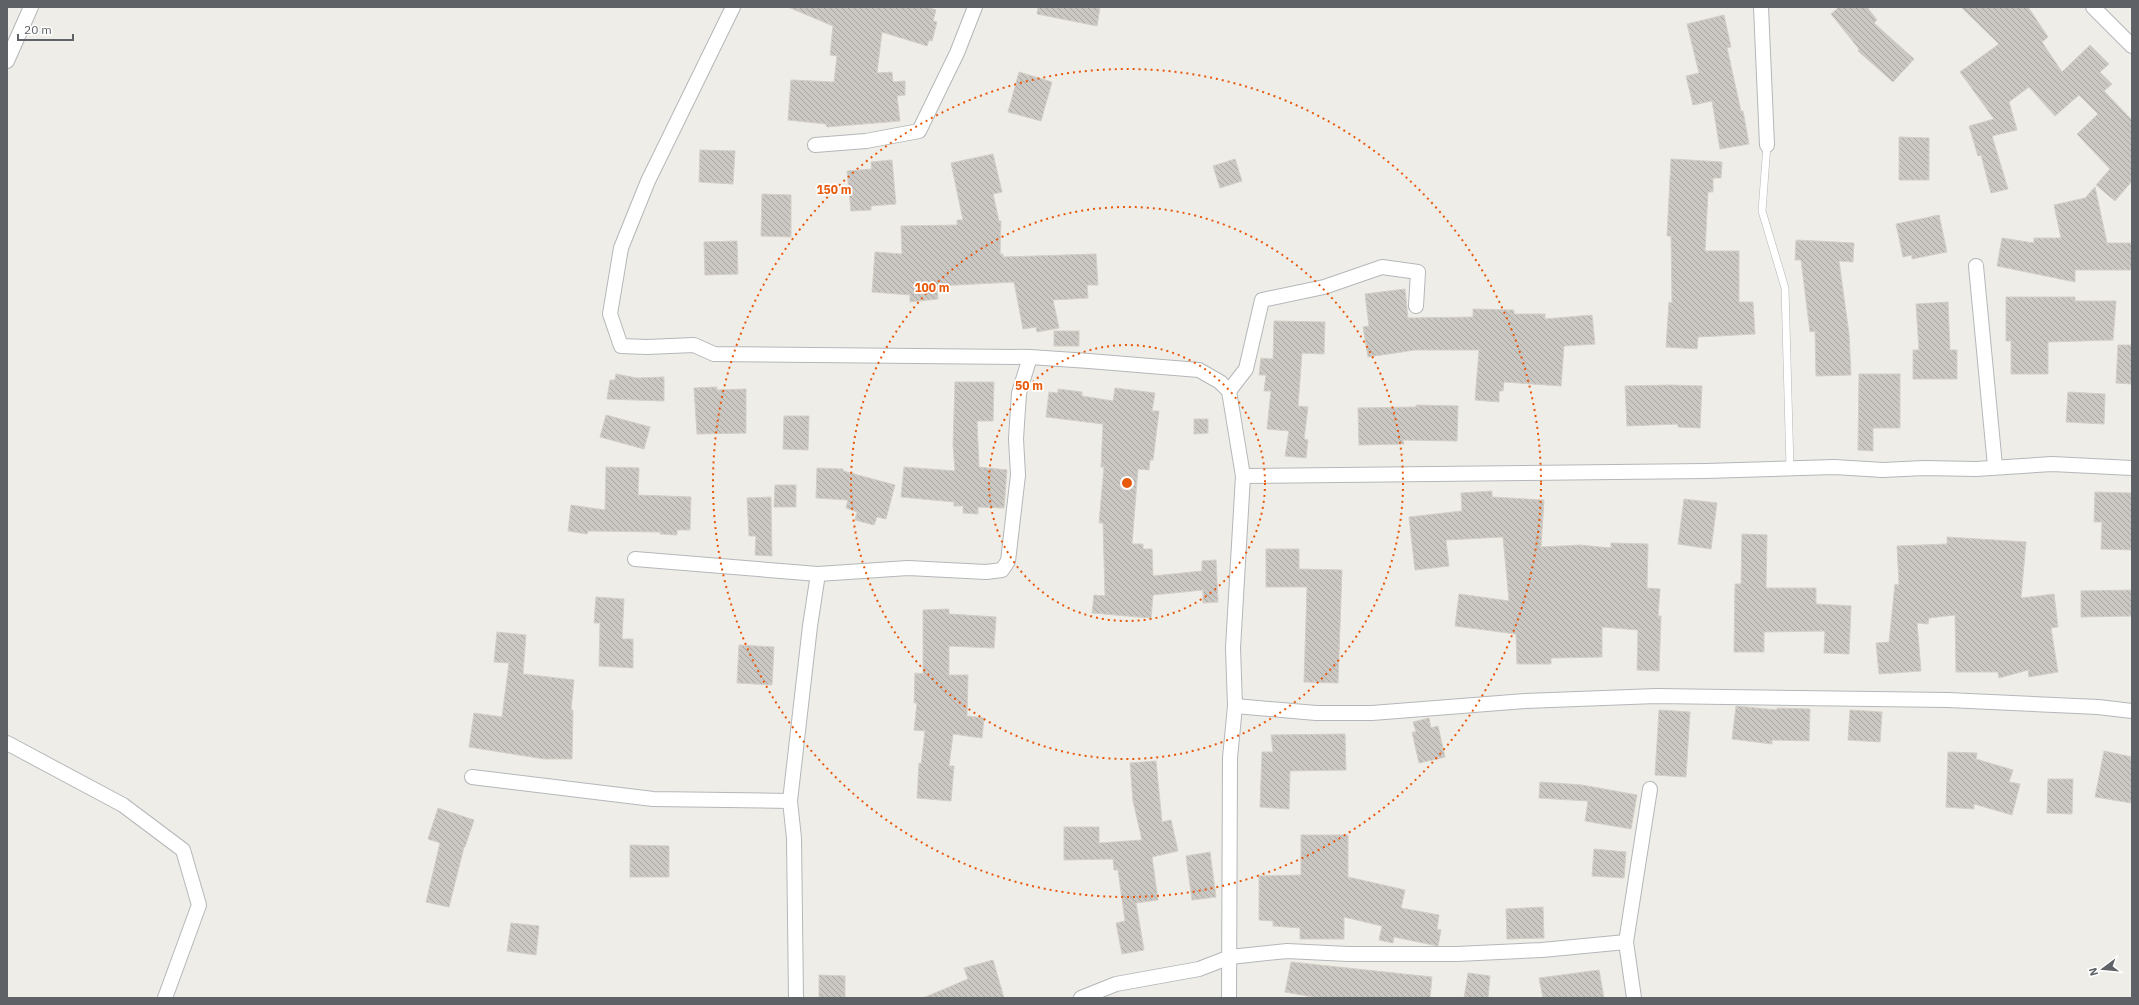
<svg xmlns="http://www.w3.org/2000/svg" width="2139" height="1005" font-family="'IBM Plex Sans',sans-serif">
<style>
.building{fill:url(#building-back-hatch);stroke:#d4cfc6}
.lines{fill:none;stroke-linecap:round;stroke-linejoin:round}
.lane-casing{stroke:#b4b7ba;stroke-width:8}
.street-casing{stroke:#b4b7ba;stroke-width:16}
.lane{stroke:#fff;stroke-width:7}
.street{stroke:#fff;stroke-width:14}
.ring{fill:none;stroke:#e8590c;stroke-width:2;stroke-dasharray:2 4}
.centre{fill:#e8590c;stroke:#fff;stroke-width:2}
.ring-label{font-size:12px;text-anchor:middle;font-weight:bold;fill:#e8590c;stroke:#fff;stroke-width:3.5;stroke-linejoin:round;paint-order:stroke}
</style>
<defs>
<pattern id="building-back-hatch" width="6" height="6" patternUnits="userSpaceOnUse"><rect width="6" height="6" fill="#cbc8c4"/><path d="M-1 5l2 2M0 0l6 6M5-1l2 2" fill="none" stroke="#a8a6a3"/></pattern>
</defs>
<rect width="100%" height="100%" fill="#efede7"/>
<!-- building -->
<g class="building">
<path d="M788,7H927L936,10L933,21L937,22L932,41L929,40L927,46L882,32L877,73L892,72L893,82L905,81V95L897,96L900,121L827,127L826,124L788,120L791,80L834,82L837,56L830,55L833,26Z"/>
<path d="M1038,7H1100L1097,26L1037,14Z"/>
<path d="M1839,7H1867L1877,20L1874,23L1914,59L1893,82L1858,51L1859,49L1831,14Z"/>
<path d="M1961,7H2028L2048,37L2042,42L2062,72L2090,45L2109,64L2100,72L2112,84L2104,91L2132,120V181L2115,201L2096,185L2110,169L2077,134L2098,114L2079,95L2055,116L2029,87L2009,102L2017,130L1992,136L2008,189L1991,193L1981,155L1978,156L1969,126L1994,119L1960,72L1999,44Z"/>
<path d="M1724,15L1731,47L1727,48L1741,111H1743L1749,144L1720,149L1712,101L1693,105L1686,76L1699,73L1687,24Z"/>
<path d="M1019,72L1052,82L1041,121L1008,112Z"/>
<path d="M1899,137L1929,138V180H1899Z"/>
<path d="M700,150L735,151L733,184L699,182Z"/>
<path d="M993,154L1002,192L993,194L999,221H1001L1000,254H1003V257L1096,254L1098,285H1087L1088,298L1053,300L1059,328L1037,332L1036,327L1023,329L1014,282L937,286L938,299L910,302V295L872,292L875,252L902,254L901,226L957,225V220H963L951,163Z"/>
<path d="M1235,159L1242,181L1220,188L1213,166Z"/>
<path d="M1671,159L1722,162L1721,178H1713V192H1708L1705,251H1739V302H1753L1755,334L1698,337L1697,349L1666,347L1669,302L1672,303L1671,236H1667Z"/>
<path d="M892,160L896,204L871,206V210L851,211L847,171L872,169L871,162Z"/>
<path d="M2095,187L2107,243H2132V270H2075V282L1997,266L2002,238L2034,243V238H2061L2054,205L2085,198Z"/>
<path d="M762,194L791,195V237L761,236Z"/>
<path d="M1939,215L1947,252L1912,259V255L1903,257L1896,224Z"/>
<path d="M1796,240L1854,243L1853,262L1839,261L1849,334L1851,375L1816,376L1815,331L1810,332L1801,260H1795Z"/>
<path d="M737,241L738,274L705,275L704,242Z"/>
<path d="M1405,289L1408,318L1473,317V309L1514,310V314H1545V319L1592,315L1595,344L1564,346L1561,386L1504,382L1503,391H1499V402L1475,400L1479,350H1415L1368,357L1363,327L1369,326L1365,294Z"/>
<path d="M2006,297H2075V301H2116L2113,340L2048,342V374H2011V341H2006Z"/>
<path d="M1948,302L1950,350H1957V379H1913V350H1919L1916,304Z"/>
<path d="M1274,321L1325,322L1324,354L1302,353L1298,406L1308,407L1304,439L1308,440L1306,458L1285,456L1289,431L1267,429L1271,391H1264L1266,375H1259L1261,358L1273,359Z"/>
<rect x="1054" y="331" width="25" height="15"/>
<path d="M2118,345H2132V384L2116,383Z"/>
<path d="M616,374L637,378L664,377V401L607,399L610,380H615Z"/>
<path d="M1859,374H1900V428H1873V451L1858,450Z"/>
<path d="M955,382H994L993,421H977L979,467L1007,470L1004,508L978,507V514L963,513V506H954V502L901,497L904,467L955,471L953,445Z"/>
<path d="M1670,385L1702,386L1700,428L1678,427V424L1627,426L1625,386Z"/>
<path d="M717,387V390L746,389V433L697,434L694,388Z"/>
<path d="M1115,388L1155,393L1152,411H1159L1153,460H1150L1149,470L1138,469L1132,544H1143V549H1152L1153,576L1202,571V561L1216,560L1218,602L1203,603V590L1153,595L1151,618L1092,613L1094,595L1105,596L1103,523H1099L1104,467H1101L1103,424L1046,417L1049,392L1058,393V389L1082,392V396L1113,401Z"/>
<path d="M2068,392L2105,394L2104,424L2066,422Z"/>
<path d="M1416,405L1458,406L1457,441L1403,440L1404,444L1359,445L1358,408L1416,407Z"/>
<path d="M606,415L650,427L644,449L600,437Z"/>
<path d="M784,416H809L808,450L783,449Z"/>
<path d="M1194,419H1208V433L1194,434Z"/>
<path d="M606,467L639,468L638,495L691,497L690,530H677V535L660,534V532L588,531L587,534L568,531L571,505L605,510Z"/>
<path d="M817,468L843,469V471L895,485L886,519L877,517L874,525L855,520L857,512L846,508L848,500L816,498Z"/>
<path d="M775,485H796V507H774Z"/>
<path d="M1492,491V497L1544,500L1541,547L1580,545L1611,548V543L1648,544L1647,588L1660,589L1658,616H1661L1659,671L1637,670L1638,630L1602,627V657L1551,658V664H1517L1516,634L1455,626L1459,594L1509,601L1503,537L1446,540L1449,566L1415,570L1409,517L1462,511L1461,493Z"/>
<path d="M2095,492L2132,493V550L2101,549L2102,522H2094Z"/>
<path d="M771,497L772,556L755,555L756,536H749L747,498Z"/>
<path d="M1684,499L1717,503L1711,549L1678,544Z"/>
<path d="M1742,534L1767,535L1766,588H1816V604L1851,606L1849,654L1824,653L1825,631L1764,632V652H1734L1735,584H1741Z"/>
<path d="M1947,537L2026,542L2021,598L2054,594L2058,627L2051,628L2058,672L2029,677L2028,670L1999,678L1998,672H1956L1955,615L1929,618L1928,624L1917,623L1921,671L1879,674L1876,643L1889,642L1895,584L1899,585L1897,546L1947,544Z"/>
<path d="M1266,549H1299V569L1342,570L1338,683L1304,682L1307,587H1266Z"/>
<path d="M2132,590V616L2081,617V591Z"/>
<path d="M596,597L624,599L622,639H633V668L599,666L600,623H594Z"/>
<path d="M949,609V614L996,617L994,648L949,646V675H968L967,716L984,718L982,738L953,734L949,766H954L951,801L917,798L919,763L921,764L925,731L914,730L917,703H914L915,673L923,674V610Z"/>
<path d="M497,632L526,635L523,674L574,680L571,710H573L572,759H544L469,747L474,713L502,717L509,663L494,662Z"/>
<path d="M739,645L774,647L772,685L737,683Z"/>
<path d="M1736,706L1777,710V708L1810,709L1809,741L1772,740V744L1732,739Z"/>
<path d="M1659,710L1690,712L1686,777L1655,775Z"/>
<path d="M1850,710L1882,712L1880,742L1848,740Z"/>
<path d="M1429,718L1431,728L1438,726L1445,757L1419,763L1412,732H1416L1413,722Z"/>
<path d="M1345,734L1346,770L1290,771L1289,809L1260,807L1262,752H1273L1271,735Z"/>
<path d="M2104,751L2132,757V803L2095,797Z"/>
<path d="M1948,752L1977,753L1976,759L2013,770L2009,782L2020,784L2012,815L1974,804V809L1946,807Z"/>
<path d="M1156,761L1162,822L1171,820L1178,851L1152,857L1158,900L1136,903L1144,950L1122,954L1116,923L1125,921L1118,870H1114L1113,859L1064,860V827H1099V843L1142,840L1133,801L1130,763Z"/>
<path d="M2048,779H2073L2072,814L2047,813Z"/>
<path d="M1540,782L1582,785L1637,795L1631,829L1585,821L1588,801L1539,798Z"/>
<path d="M438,808L474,820L465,847H464L449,907L426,902L440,843L428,839Z"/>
<path d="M1301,835H1348V877L1405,890L1401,908L1439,915L1437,929L1441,930L1438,946L1394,937L1393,943L1379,940L1382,926L1344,917V939H1300V928L1273,926V921L1259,920V876L1301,875Z"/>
<path d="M630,845L669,846V877H630Z"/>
<path d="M1594,849L1626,852L1624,878L1592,876Z"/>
<path d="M1210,852L1216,897L1192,900L1186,856Z"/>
<path d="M1543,907L1544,938L1507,939L1506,909Z"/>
<path d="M511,923L539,926L536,955L507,951Z"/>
<path d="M993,960L1004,998H923L968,979L964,968Z"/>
<path d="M1291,962L1432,977L1430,998H1318L1285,992Z"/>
<path d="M1599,970L1604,998H1543L1539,978Z"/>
<path d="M1468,973L1490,976L1488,998H1464Z"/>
<path d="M819,975L845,976V998H819Z"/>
</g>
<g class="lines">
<defs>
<path id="lane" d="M1767,145L1762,211L1785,288L1790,468"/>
<g id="street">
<path d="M733,7L648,181L621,248L610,314L621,346L647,347L694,345L714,354L1030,357L1089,361L1199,370L1220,382L1229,391L1243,476L1233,648L1235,706L1230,758L1229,998"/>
<path d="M1761,7L1767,145"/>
<path d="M2093,7L2132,46"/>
<path d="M7,61L31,7"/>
<path d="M815,145L866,141L919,131L957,53L975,7"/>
<path d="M1976,266L1995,466"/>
<path d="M1229,391L1246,369L1262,300L1324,287L1382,267L1418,272L1416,306"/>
<path d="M1243,476L1706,471L1834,467L1883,470L1924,468L1976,469L2052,464L2132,468"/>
<path d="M635,559L818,574L908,568L986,572L1002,570L1008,561L1018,475L1016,439L1019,393L1030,357"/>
<path d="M1235,706L1316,713H1372L1525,701L1656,696L1948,700L2098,707L2132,711"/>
<path d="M7,743L123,805L183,850L199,905L165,998"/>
<path d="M472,777L653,799L790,801"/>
<path d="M1626,942L1650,789"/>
<path d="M796,998L794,838L790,801L810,626L818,574"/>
<path d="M1081,998L1116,984L1199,969L1230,957L1287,951L1348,954H1457L1542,950L1626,942L1634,998"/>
</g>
</defs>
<!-- lane casing -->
<use href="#lane" class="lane-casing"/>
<!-- street casing -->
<use href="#street" class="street-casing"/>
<!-- lane -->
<use href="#lane" class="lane"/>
<!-- street -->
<use href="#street" class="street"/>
</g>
<!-- distance rings -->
<g class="ring">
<circle cx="1127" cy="483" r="138"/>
<circle cx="1127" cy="483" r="276"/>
<circle cx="1127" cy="483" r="414"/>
</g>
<circle cx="1127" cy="483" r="6" class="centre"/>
<g class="ring-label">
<text x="834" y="194">150 m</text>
<text x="932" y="292">100 m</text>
<text x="1029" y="390">50 m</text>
</g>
<!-- border -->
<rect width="2139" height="1005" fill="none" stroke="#5e6266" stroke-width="16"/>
<!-- north arrow -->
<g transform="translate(2103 969) rotate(254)" stroke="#ffffff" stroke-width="3" paint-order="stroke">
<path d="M0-3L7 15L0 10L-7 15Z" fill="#5e6266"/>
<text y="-6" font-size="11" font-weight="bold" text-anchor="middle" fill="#5e6266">N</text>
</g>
<!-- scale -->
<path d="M18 34v6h55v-6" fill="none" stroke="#5e6266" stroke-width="2"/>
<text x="24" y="34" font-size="12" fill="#5e6266" stroke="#ffffff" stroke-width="3" paint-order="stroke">20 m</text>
</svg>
